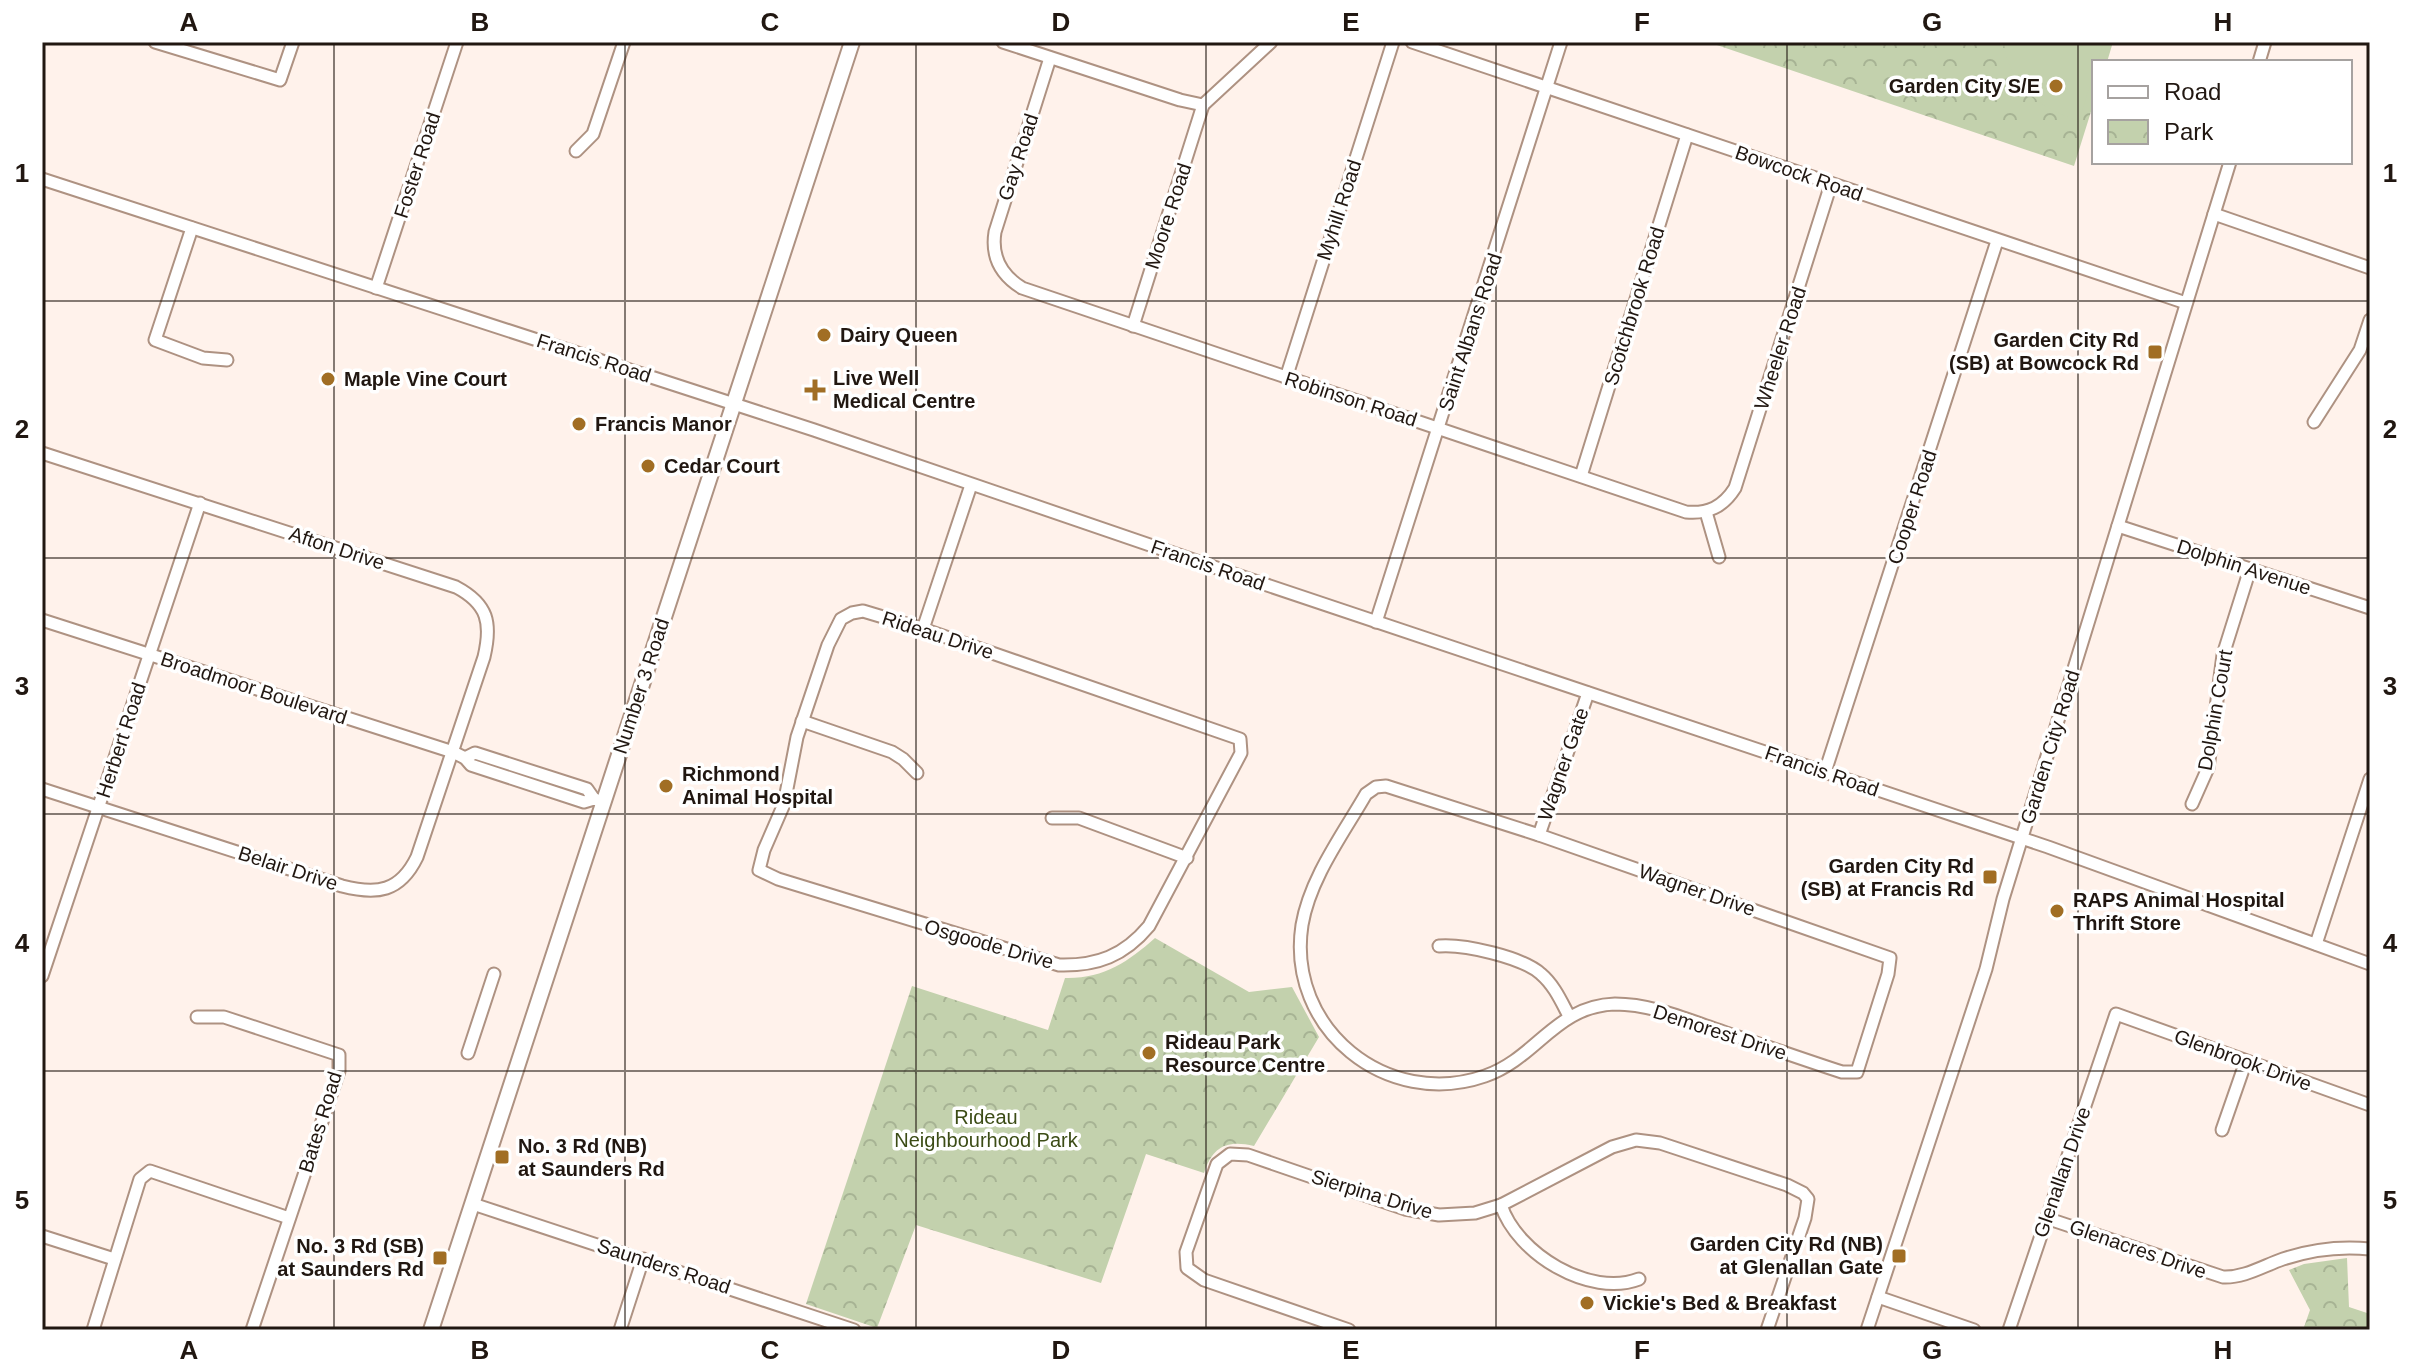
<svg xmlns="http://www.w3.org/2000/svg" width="2412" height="1372" font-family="Helvetica,sans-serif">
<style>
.park{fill:url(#park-crowns)}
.garden{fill:#c3d1ad}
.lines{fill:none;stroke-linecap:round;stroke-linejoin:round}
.minor-casing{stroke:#ae9282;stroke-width:15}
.major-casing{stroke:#ae9282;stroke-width:18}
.minor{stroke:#fff;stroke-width:11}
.major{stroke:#fff;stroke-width:14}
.grid{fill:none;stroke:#211711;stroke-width:2;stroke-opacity:0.55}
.poi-dot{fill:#a16e24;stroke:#fff;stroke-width:3}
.labels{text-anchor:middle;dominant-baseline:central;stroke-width:7;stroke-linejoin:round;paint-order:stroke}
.poi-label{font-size:20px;font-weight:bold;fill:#211711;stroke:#fff;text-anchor:start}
.street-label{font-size:20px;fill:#211711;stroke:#fff}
.park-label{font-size:20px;fill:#3c4c16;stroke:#fff}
.neatline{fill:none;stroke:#211711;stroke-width:3}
.grid-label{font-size:26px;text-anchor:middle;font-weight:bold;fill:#211711}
</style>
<defs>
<pattern id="park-crowns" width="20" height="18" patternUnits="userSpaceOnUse" patternTransform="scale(2)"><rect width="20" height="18" fill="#c3d1ad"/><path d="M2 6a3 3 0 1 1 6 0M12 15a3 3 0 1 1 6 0" fill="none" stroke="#a7b394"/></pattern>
</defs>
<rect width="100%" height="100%" fill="#fff2eb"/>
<!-- park -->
<g class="park">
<path d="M1708,42H2113L2107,62H2094V102L2074,166Z"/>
<path d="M1155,938L1249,992L1292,987L1319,1037L1254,1146C1227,1140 1213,1146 1204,1173L1146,1154L1101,1283L916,1225L877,1328L806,1304L912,986L1048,1030L1065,978C1103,979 1128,962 1155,938Z"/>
<path d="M2347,1258L2349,1307L2370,1314V1330H2303L2310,1310L2289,1270L2304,1264Z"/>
</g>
<!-- garden -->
<path class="garden" d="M2004,42H2104L2097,62H2094V73L2079,121C2042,110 2007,83 2004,42Z"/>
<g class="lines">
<defs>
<g id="minor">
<path d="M155,42L280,80L293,42"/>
<path d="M1003,42L1180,100L1203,105L1271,42"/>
<path d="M1412,42L2186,303"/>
<path d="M1050,58L995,232C991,257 1001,275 1022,288L1686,512C1708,514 1723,507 1735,488L1831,184"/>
<path d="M2259,62L2265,42"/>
<path d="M576,151L593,134L624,42"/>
<path d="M42,179L814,430L1252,580L2048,847L2370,964"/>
<path d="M2214,214L2370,268"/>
<path d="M192,228L155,340L203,358L227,360"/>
<path d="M376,288L457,42"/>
<path d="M1133,326L1203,105"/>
<path d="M1286,378L1393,42"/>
<path d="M2314,422L2360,350L2370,320"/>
<path d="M42,453L456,587C488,604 492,623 484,657L417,857C400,892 377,895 342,886L42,789"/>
<path d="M1581,476L1687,135"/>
<path d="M1706,512L1719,557"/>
<path d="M2118,526L2370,608"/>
<path d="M863,611L923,629L1240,739L1241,753L1149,926C1124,956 1097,966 1059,965L778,879L759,870L764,850L784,804L797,737L828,645L841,619L852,613Z"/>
<path d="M42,620L453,752L465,758L471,765L584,802L594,799L603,802"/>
<path d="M1376,622L1561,42"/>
<path d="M923,629L971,485"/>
<path d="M802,721L892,752L903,759L917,773"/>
<path d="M465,758L475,753L587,789L594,799"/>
<path d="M1825,772L1997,241"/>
<path d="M1386,786L1539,835L1890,958L1888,974L1857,1072H1842C1799,1058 1757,1043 1715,1029C1683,1018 1650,1004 1615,1004C1555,1006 1537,1058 1485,1076C1387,1110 1286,1029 1302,925C1310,878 1343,834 1366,794L1376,787Z"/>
<path d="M2192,804L2208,768L2223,655L2250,569"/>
<path d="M1052,818H1079L1187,858"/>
<path d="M1539,835L1588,693"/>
<path d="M2316,944L2370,779"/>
<path d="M1439,946C1464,944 1522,957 1541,974C1554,985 1561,1001 1569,1016"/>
<path d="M42,976L200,503"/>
<path d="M197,1017H224L339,1055V1071L252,1330"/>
<path d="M468,1053L494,974"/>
<path d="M2222,1130L2246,1061"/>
<path d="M473,1204L854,1330"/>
<path d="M1501,1205C1517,1254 1590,1298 1639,1279"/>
<path d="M2046,1218L2223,1277C2244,1278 2263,1266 2283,1259C2310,1250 2341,1246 2370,1249"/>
<path d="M42,1236L114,1259"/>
<path d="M1878,1297L1974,1330"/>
<path d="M93,1330L140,1179L150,1171L289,1218"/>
<path d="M620,1330L643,1259"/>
<path d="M1349,1330L1204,1280L1187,1268L1186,1252L1217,1164L1230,1154L1248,1155L1405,1209L1439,1215L1475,1213L1501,1205L1612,1147L1636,1140L1660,1143L1787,1185L1803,1193L1808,1199L1805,1218L1767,1330"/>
<path d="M1867,1330L1986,969L2003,899L2230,162"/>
<path d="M2009,1330L2116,1014L2370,1105"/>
</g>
<path id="major" d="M431,1330L852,42"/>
</defs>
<!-- minor casing -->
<use href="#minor" class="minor-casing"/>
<!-- major casing -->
<use href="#major" class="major-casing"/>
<!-- minor -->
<use href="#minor" class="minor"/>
<!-- major -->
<use href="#major" class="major"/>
</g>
<!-- grid -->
<path class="grid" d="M334,42V1330M625,42V1330M916,42V1330M1206,42V1330M1496,42V1330M1787,42V1330M2078,42V1330M42,301H2370M42,558H2370M42,814H2370M42,1071H2370"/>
<!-- markers -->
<g class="poi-dot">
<circle cx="2056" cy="86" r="8"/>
<circle cx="824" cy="335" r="8"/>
<rect x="2147" y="344" width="16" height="16" rx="4"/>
<circle cx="328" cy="379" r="8"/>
<path d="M811 378h8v8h8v8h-8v8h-8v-8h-8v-8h8z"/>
<circle cx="579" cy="424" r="8"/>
<circle cx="648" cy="466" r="8"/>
<circle cx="666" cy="786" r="8"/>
<rect x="1982" y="869" width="16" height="16" rx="4"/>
<circle cx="2057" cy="911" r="8"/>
<circle cx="1149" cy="1053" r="8"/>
<rect x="494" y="1149" width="16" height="16" rx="4"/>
<rect x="1891" y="1248" width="16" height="16" rx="4"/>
<rect x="432" y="1250" width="16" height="16" rx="4"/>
<circle cx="1587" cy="1303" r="8"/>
</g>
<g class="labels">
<!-- poi labels -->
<g class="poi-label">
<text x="2040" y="86" text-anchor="end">Garden City S/E</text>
<text x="840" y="335">Dairy Queen</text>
<text x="2139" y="340" text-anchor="end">Garden City Rd<tspan x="2139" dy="23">(SB) at Bowcock Rd</tspan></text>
<text x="833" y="378">Live Well<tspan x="833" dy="23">Medical Centre</tspan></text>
<text x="344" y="379">Maple Vine Court</text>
<text x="595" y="424">Francis Manor</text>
<text x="664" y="466">Cedar Court</text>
<text x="682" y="774">Richmond<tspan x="682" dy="23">Animal Hospital</tspan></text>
<text x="1974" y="866" text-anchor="end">Garden City Rd<tspan x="1974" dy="23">(SB) at Francis Rd</tspan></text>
<text x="2073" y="900">RAPS Animal Hospital<tspan x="2073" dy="23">Thrift Store</tspan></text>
<text x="1165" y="1042">Rideau Park<tspan x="1165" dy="23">Resource Centre</tspan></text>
<text x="518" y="1146">No. 3 Rd (NB)<tspan x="518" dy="23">at Saunders Rd</tspan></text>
<text x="1883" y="1244" text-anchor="end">Garden City Rd (NB)<tspan x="1883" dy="23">at Glenallan Gate</tspan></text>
<text x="424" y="1246" text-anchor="end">No. 3 Rd (SB)<tspan x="424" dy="23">at Saunders Rd</tspan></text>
<text x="1603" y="1303">Vickie's Bed &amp; Breakfast</text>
</g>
<!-- street labels -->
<g class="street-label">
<text transform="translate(1018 157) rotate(-72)">Gay Road</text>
<text transform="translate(417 165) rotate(-72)">Foster Road</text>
<text transform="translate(1799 173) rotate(19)">Bowcock Road</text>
<text transform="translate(1339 210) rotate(-72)">Myhill Road</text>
<text transform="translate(1168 216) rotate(-72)">Moore Road</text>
<text transform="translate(1634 306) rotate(-73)">Scotchbrook Road</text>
<text transform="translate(1470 332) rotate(-72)">Saint Albans Road</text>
<text transform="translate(1780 348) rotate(-72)">Wheeler Road</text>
<text transform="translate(594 358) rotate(18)">Francis Road</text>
<text transform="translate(1351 399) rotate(18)">Robinson Road</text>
<text transform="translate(1912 507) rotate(-72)">Cooper Road</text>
<text transform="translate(337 548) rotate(18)">Afton Drive</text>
<text transform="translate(1208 565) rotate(19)">Francis Road</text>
<text transform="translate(2244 567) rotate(18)">Dolphin Avenue</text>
<text transform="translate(938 635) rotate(18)">Rideau Drive</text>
<text transform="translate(641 686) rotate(-72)">Number 3 Road</text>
<text transform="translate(254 688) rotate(18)">Broadmoor Boulevard</text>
<text transform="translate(2215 710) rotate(-80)">Dolphin Court</text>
<text transform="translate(121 740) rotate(-72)">Herbert Road</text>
<text transform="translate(2050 747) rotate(-73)">Garden City Road</text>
<text transform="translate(1563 764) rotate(-71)">Wagner Gate</text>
<text transform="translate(1822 771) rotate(19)">Francis Road</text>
<text transform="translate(288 868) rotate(18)">Belair Drive</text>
<text transform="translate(1697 890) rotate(19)">Wagner Drive</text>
<text transform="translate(989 944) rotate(16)">Osgoode Drive</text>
<text transform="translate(1720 1032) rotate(18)">Demorest Drive</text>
<text transform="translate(2243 1060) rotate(20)">Glenbrook Drive</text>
<text transform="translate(320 1122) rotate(-73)">Bates Road</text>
<text transform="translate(2062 1172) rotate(-71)">Glenallan Drive</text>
<text transform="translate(1372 1194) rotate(17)">Sierpina Drive</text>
<text transform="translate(2138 1249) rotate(19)">Glenacres Drive</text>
<text transform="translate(664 1266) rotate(18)">Saunders Road</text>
</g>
<!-- park labels -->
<g class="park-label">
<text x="986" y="1117">Rideau<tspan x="986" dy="23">Neighbourhood Park</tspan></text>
</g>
</g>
<!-- border -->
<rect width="2412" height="1372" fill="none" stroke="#ffffff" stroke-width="88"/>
<!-- legend -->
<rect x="2092" y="60" width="260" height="104" fill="#ffffff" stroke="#a6a2a0" stroke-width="2"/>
<rect x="2108" y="86" width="40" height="12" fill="#ffffff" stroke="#a6a2a0" stroke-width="2"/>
<text x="2164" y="100" font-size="24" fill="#211711">Road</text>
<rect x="2108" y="120" width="40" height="24" fill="url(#park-crowns)" stroke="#a6a2a0" stroke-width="2"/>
<text x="2164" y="140" font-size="24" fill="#211711">Park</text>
<rect x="44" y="44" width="2324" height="1284" class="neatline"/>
<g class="grid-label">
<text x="189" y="31">A</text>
<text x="480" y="31">B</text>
<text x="770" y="31">C</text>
<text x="1061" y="31">D</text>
<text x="1351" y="31">E</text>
<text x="1642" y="31">F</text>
<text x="1932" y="31">G</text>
<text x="2223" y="31">H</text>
<text x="22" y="182">1</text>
<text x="2390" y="182">1</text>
<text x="22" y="438">2</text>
<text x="2390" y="438">2</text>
<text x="22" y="695">3</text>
<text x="2390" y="695">3</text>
<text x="22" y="952">4</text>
<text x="2390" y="952">4</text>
<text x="22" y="1209">5</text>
<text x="2390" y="1209">5</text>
<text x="189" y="1359">A</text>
<text x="480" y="1359">B</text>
<text x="770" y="1359">C</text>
<text x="1061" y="1359">D</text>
<text x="1351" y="1359">E</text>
<text x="1642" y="1359">F</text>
<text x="1932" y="1359">G</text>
<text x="2223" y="1359">H</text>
</g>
</svg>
